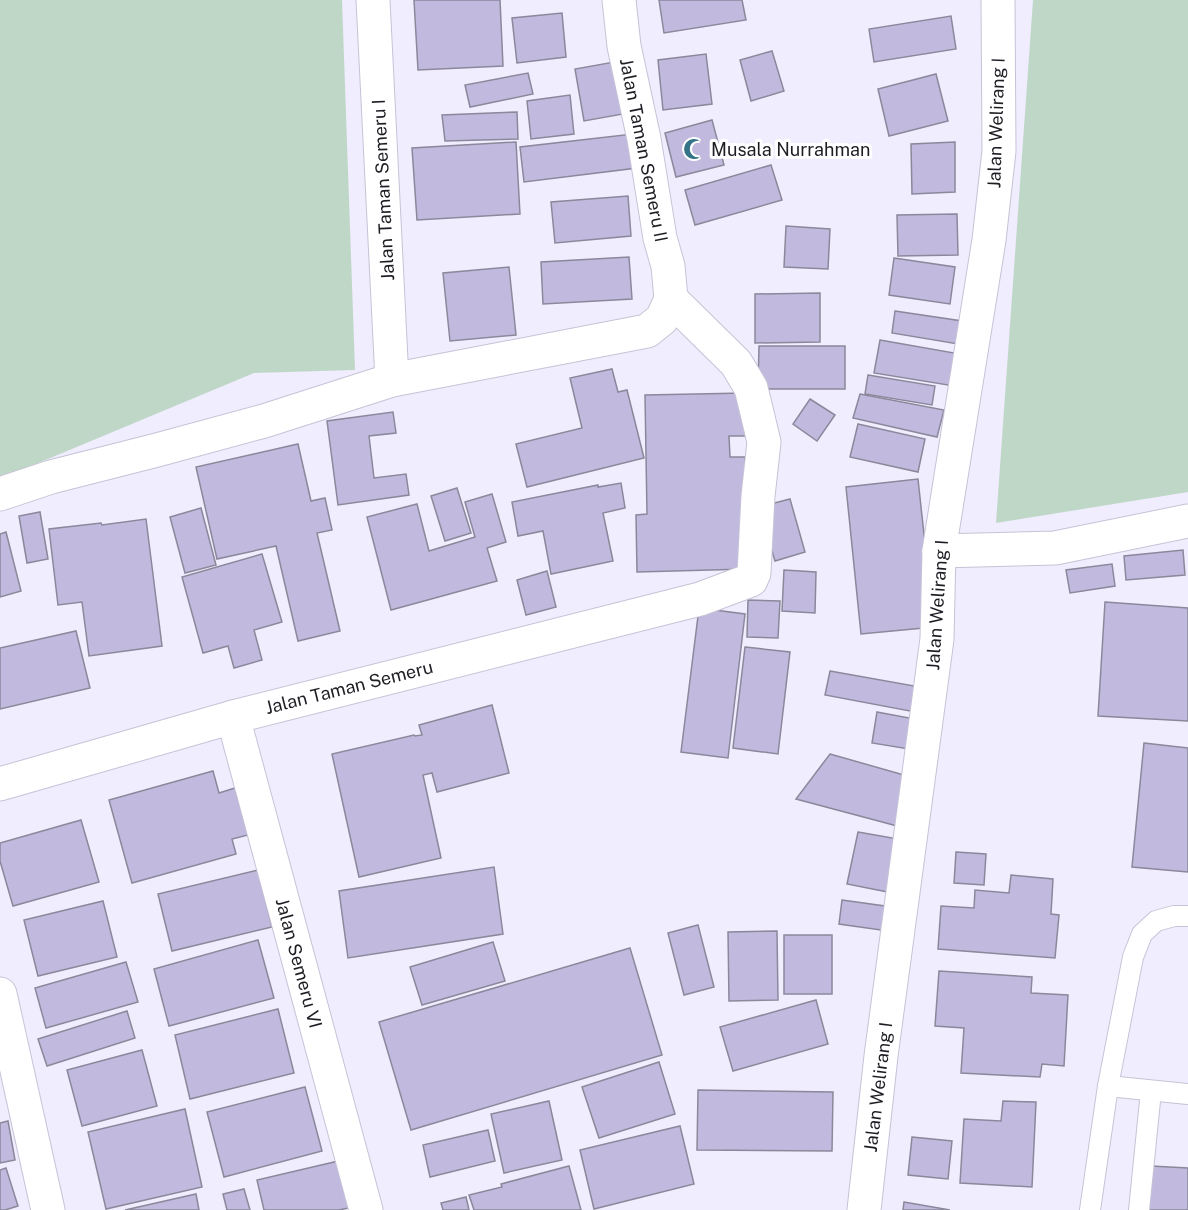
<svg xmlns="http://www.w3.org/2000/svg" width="1188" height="1210" font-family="'Public Sans',sans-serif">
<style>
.green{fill:#bfd7c7}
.building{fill:#c1bade;stroke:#8b889b;stroke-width:1.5}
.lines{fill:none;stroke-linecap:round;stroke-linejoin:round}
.service-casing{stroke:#c6c3d7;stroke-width:22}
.minor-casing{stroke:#c6c3d7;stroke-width:35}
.service{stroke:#fff;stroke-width:20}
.minor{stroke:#fff;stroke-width:33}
.labels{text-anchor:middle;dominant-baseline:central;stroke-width:6;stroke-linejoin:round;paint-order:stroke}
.street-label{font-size:18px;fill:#1e1d24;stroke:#fff}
.poi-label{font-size:18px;fill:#1e1d24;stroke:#fff;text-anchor:start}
</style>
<rect width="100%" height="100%" fill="#f0edfe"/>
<!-- green -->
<g class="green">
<path d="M0,0H342L355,370L254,373L0,479Z"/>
<path d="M1033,0H1188V492L996,523Z"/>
</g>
<!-- building -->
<g class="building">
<path d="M414,0H500L503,66L418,70Z"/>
<path d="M659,0H742L746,20L664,33Z"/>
<path d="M562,13L566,57L517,63L512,18Z"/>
<path d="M951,16L956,49L874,62L869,29Z"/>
<path d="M772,51L784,91L751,101L740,60Z"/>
<path d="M706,54L712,104L663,110L658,60Z"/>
<path d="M614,62L623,114L584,121L575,69Z"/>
<path d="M528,73L533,94L470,107L465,85Z"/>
<path d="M936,74L948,121L889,136L878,89Z"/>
<path d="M570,95L574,134L531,139L527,101Z"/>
<path d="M517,112L518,139L445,141L442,115Z"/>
<path d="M712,120L724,165L676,177L665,133Z"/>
<path d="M633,134L637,168L524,182L520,147Z"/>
<path d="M516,142L520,214L417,220L412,148Z"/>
<path d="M955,142V192L912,194L911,144Z"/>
<path d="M771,165L782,200L695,225L685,190Z"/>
<path d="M628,196L631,236L555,243L551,202Z"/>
<path d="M957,214L958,255L898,256L897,215Z"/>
<path d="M786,226L830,229L828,269L784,267Z"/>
<path d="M629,257L632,299L543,304L541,262Z"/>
<path d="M894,258L955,267L950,304L889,295Z"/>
<path d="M509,267L516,335L450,341L443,273Z"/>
<path d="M820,293V342L755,343V294Z"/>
<path d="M895,311L962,321L958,344L892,333Z"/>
<path d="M880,340L960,354L954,386L874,373Z"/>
<path d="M759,346H845V389H758Z"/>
<path d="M612,369L618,392L627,390L644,458L527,487L516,444L582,428L570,378Z"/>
<path d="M868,375L935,386L932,405L865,394Z"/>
<path d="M745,393L746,436H729L730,457H745L747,569L637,572L636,515L647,514L645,395Z"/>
<path d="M860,394L944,410L937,437L853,418Z"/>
<path d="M810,399L835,415L817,441L793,424Z"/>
<path d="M393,412L396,433L369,436L374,478L406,474L409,495L338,505L327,421Z"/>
<path d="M858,424L925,439L918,472L850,457Z"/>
<path d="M298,444L311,501L325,498L332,530L317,533L340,631L298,641L276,546L217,559L196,467Z"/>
<path d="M918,479L934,627L861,634L846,487Z"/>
<path d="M621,483L625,508L603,513L613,561L551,574L543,531L518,536L512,502L598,485V487Z"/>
<path d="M457,488L471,533L445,541L431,496Z"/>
<path d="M492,494L506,542L487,548L497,581L391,610L367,517L417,504L429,551L475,537L465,502Z"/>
<path d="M790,499L805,552L775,561L759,507Z"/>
<path d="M201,508L216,565L185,573L170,517Z"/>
<path d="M40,512L48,559L27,563L19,516Z"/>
<path d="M146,519L162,646L89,656L82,602L58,605L49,529L101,523L102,525Z"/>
<path d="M6,532L21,591L0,597V534Z"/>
<path d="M1183,550L1185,575L1126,580L1124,556Z"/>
<path d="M262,554L282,622L254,630L262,660L234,668L228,646L203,653L182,577Z"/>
<path d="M1112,564L1115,586L1070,593L1066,570Z"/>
<path d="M784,570L816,572L815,613L782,611Z"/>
<path d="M547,571L556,607L526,615L517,580Z"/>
<path d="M748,600L780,601L778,638L747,637Z"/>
<path d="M1105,602L1188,608V721L1098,716Z"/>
<path d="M699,608L745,614L728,758L681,752Z"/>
<path d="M76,631L90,688L0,709V648Z"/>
<path d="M745,647L790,652L778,754L733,748Z"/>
<path d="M830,671L920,687L915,712L825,695Z"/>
<path d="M492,705L509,773L437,792L432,773L423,775L441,858L359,877L332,754L414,735L415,736L422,735L419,725Z"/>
<path d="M877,712L920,720L915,750L872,743Z"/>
<path d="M1144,743L1188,748V872L1132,867Z"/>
<path d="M830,754L911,777L901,827L796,799Z"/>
<path d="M213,771L219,793L235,788L248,835L232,839L236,854L132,883L109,800Z"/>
<path d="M81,820L99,882L13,906L0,861V843Z"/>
<path d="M858,832L904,840L893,893L847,884Z"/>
<path d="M956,852L986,854L984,885L954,883Z"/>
<path d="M494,867L503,934L348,958L339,891Z"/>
<path d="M258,870L272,927L172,951L158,894Z"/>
<path d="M1011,875L1053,879L1051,914L1059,915L1055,958L938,949L941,906L974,908L975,890L1009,893Z"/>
<path d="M842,900L899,908L895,932L839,924Z"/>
<path d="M103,901L117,957L38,976L24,920Z"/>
<path d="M698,925L714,987L684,995L668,933Z"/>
<path d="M777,931L778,1000L729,1001L728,932Z"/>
<rect x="784" y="935" width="48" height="59"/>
<path d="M258,940L274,998L169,1026L154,969Z"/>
<path d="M493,942L505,981L422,1005L410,967Z"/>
<path d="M630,948L662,1055L411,1130L379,1022Z"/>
<path d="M126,962L138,1002L46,1028L35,988Z"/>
<path d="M939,971L1032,977L1031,993L1068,995L1064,1066L1042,1064L1040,1077L961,1073L964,1028L935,1026Z"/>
<path d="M816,1000L828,1044L733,1071L720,1027Z"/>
<path d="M278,1009L294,1073L190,1099L175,1035Z"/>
<path d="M127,1011L135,1038L47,1066L38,1039Z"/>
<path d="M142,1050L157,1106L82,1126L67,1070Z"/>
<path d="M659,1062L675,1114L599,1138L582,1087Z"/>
<path d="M305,1087L322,1151L224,1177L207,1112Z"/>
<path d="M698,1090L833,1092L832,1151L697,1150Z"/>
<path d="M549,1101L562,1160L504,1173L491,1114Z"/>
<path d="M1003,1101L1036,1102L1032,1187L960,1183L964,1119L1001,1121Z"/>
<path d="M185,1109L202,1187L106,1209L88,1132Z"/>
<path d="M8,1121L15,1160L0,1163V1123Z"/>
<path d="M680,1126L694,1184L594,1209L580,1150Z"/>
<path d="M488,1130L495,1161L430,1177L423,1145Z"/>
<path d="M912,1137L952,1141L948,1179L908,1175Z"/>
<path d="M347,1159L358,1206L339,1210H264L257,1180Z"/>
<path d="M569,1166L581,1210H474L469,1195L502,1187L501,1184Z"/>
<path d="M1151,1166L1188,1168V1210H1149Z"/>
<path d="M6,1168L18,1206L5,1210H0V1170Z"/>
<path d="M244,1189L250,1210H227L223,1194Z"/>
<path d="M196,1194L199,1210H125Z"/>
<path d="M466,1197L469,1210H443L441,1203Z"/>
<path d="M904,1202L950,1210H903Z"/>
</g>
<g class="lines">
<defs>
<g id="service">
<path d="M1188,916H1174L1156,921L1142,934L1133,957L1108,1086L1188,1094"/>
<path d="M1090,1210L1108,1086"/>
<path d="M1139,1210L1151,1091"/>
</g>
<g id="minor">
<path d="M373,0L392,380"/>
<path d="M619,0L624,46L644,139L660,238L668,266L671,299"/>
<path d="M0,494L51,477L157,450L264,421L392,380L647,331L662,319L671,299"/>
<path d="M939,551L1055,548L1188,521"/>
<path d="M233,717L366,1210"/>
<path d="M0,784L233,717L700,599L751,580L754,573L758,496L764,442L751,388L736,363L671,299"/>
<path d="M0,994L48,1210"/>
<path d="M864,1210L881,1056L937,639L939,551L989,240L999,151L998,0"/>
</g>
</defs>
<!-- service casing -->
<use href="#service" class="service-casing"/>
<!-- minor casing -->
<use href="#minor" class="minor-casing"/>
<!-- service -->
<use href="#service" class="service"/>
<!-- minor -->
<use href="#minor" class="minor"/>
</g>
<!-- icons -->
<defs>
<symbol id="mosque-bare" viewBox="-9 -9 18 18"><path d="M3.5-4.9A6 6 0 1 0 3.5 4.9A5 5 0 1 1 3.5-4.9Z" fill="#347388" stroke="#fff" stroke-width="2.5" paint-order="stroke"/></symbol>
</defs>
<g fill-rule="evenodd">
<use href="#mosque-bare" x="679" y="134" width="30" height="30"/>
</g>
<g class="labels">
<!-- street labels -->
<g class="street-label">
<text transform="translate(996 123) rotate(-88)">Jalan Welirang I</text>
<text transform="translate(644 150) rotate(79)">Jalan Taman Semeru II</text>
<text transform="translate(383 190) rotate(-93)">Jalan Taman Semeru I</text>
<text transform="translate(937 605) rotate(-86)">Jalan Welirang I</text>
<text transform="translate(349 687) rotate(-14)">Jalan Taman Semeru</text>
<text transform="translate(299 963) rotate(75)">Jalan Semeru VI</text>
<text transform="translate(878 1087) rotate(-83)">Jalan Welirang I</text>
</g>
<!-- poi labels -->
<g class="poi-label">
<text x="711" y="149">Musala Nurrahman</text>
</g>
</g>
</svg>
